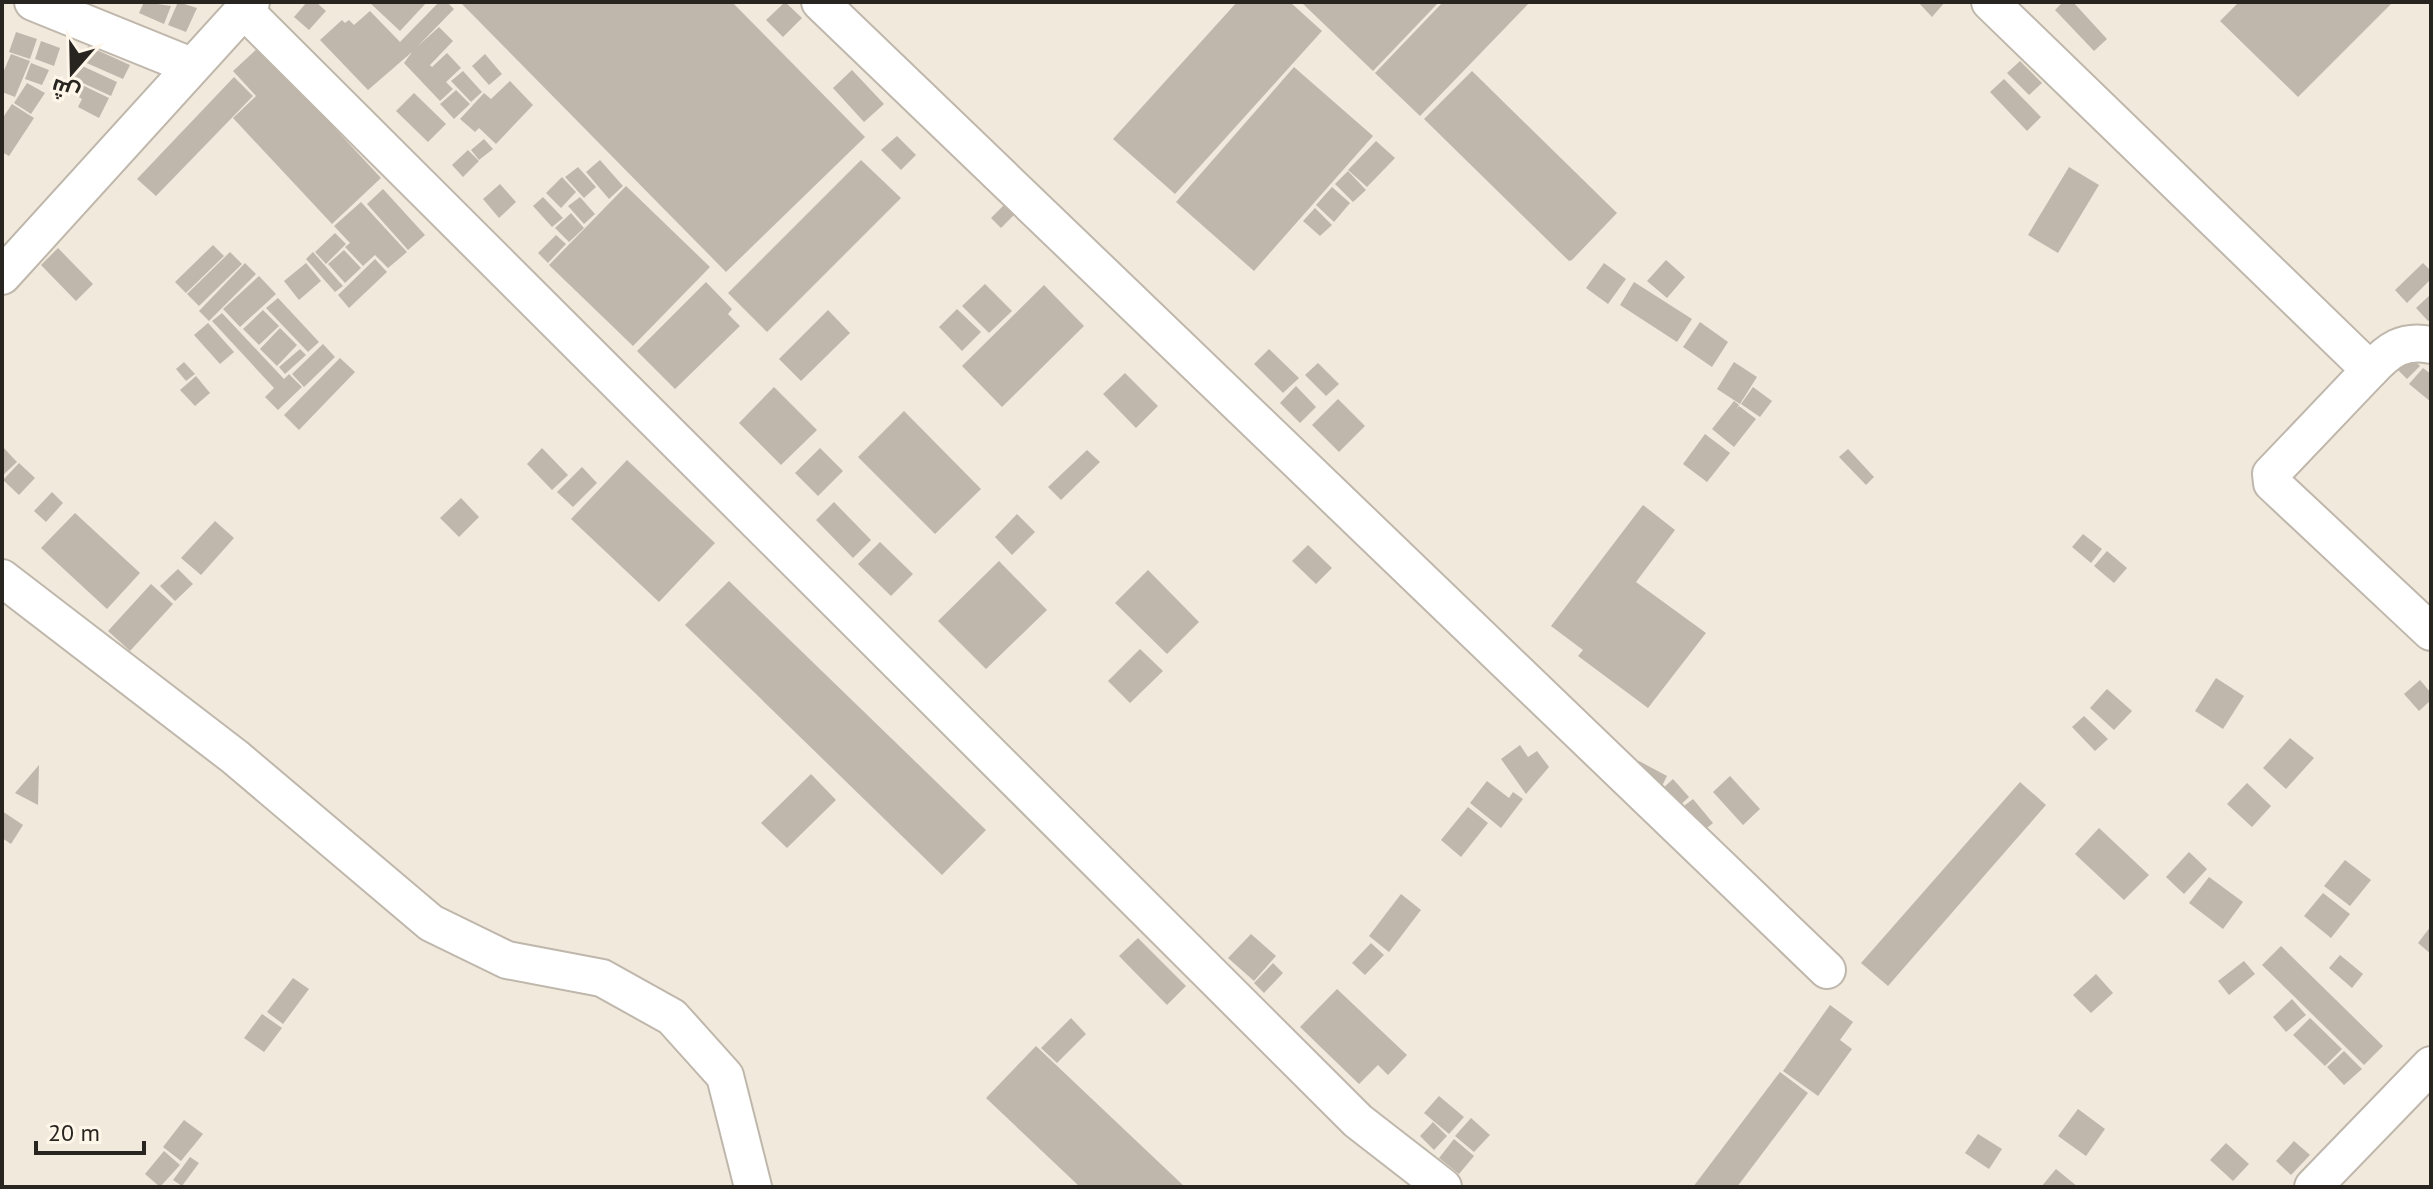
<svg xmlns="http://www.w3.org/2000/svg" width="2433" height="1189" font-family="'PT Sans',Cairo,sans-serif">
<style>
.building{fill:#c0b7ac}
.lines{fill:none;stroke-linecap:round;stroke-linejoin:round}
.minor-casing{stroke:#bfb7ab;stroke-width:40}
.minor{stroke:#fff;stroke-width:36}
</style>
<rect width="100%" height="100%" fill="#f2e9dd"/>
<!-- building -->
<g class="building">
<path d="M144,2L171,6L164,24L139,13Z"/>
<path d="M178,2L197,8L186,32L168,25Z"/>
<path d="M307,2H316L326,11L309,30L294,17Z"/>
<path d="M369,2H427L400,31Z"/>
<path d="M439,2H447L454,9L418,46L439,27L453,41L430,65L432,67L447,53L461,68L446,82L453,89L440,101L404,63L412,52L368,90L320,40L342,20L345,23L349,20L354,25L370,11L400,42Z"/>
<path d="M460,2H732L865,137L726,272Z"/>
<path d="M785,2L802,18L783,37L766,20Z"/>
<path d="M1237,2H1290L1322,31L1175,194L1113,139Z"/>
<path d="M1301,2H1439L1373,71Z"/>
<path d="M1443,2H1530L1420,116L1375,73Z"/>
<path d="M1918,2H1945L1932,17Z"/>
<path d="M2063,2H2073L2107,39L2094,51L2055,10Z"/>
<path d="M2239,2H2393L2298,97L2220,21Z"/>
<path d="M16,32L37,39L30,59L9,52Z"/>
<path d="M41,41L60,48L54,66L35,59Z"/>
<path d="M88,46L130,65L123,79L82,61Z"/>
<path d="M259,47L381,178L332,224L233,118L256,96L233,71Z"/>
<path d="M11,54L30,61L15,97L2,92V75Z"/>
<path d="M485,54L502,74L489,85L472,66Z"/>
<path d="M2020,61L2042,83L2029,95L2007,73Z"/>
<path d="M31,63L49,70L42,85L25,79Z"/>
<path d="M78,64L117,82L111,96L72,78Z"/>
<path d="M1294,67L1373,136L1254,271L1176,202Z"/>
<path d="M852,70L884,104L864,122L833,88Z"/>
<path d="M463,71L482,92L471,102L451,81Z"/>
<path d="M1472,71L1617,213L1572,260L1569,261L1424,119Z"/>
<path d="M234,77L253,96L156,196L137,179Z"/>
<path d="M2004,79L2041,117L2027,131L1990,92Z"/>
<path d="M510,81L533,105L496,144L479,128L475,132L460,119L484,93L491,99Z"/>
<path d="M27,83L45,93L31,114L14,103Z"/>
<path d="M80,84L109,98L99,118L78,107L82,99L75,95Z"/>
<path d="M456,90L470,104L454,119L440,104Z"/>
<path d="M414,93L446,124L428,142L396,111Z"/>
<path d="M12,104L34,118L9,156L2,152V119Z"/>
<path d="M897,136L916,155L901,170L881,150Z"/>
<path d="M484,139L493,149L479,160L471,150Z"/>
<path d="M1376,141L1395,158L1367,187L1348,170Z"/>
<path d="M468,150L479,161L463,177L452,165Z"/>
<path d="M600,160L623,186L609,199L586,172Z"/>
<path d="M861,160L901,198L767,332L728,293Z"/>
<path d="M578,167L596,187L584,198L565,177Z"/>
<path d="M2069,167L2099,185L2058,253L2028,235Z"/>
<path d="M1348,171L1366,190L1353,202L1335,184Z"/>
<path d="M562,177L576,192L561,208L546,193Z"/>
<path d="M500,184L516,202L499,218L483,199Z"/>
<path d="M626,186L710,267L633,346L549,265Z"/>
<path d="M1332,187L1350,203L1334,222L1316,205Z"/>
<path d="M383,189L425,235L408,250L367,204Z"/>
<path d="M543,197L563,218L552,227L533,206Z"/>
<path d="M580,197L595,214L584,224L568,206Z"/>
<path d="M361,202L407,252L388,268L375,255L363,266L345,247L350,243L334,226Z"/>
<path d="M1006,203L1016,213L1001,228L991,218Z"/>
<path d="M1315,208L1332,225L1320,236L1303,221Z"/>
<path d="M571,213L584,228L569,242L555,228Z"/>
<path d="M335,233L346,244L326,264L315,252Z"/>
<path d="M556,235L566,244L548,263L538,253Z"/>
<path d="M213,245L224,256L186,293L175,282Z"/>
<path d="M58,248L93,284L76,301L41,265Z"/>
<path d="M344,250L361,268L345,283L328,264Z"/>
<path d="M230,252L242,264L199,306L187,294Z"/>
<path d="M313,252L343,286L335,292L306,259Z"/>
<path d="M375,259L387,272L349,308L338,295Z"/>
<path d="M1666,260L1685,277L1667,298L1647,281Z"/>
<path d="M245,263L256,274L209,321L199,311Z"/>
<path d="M306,263L321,281L299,300L284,281Z"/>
<path d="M1604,263L1626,279L1608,304L1586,288Z"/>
<path d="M2423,263L2431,271V279L2407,303L2395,290Z"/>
<path d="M259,276L276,294L240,327L223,309Z"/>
<path d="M706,282L732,309L728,314L740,326L675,389L637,351Z"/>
<path d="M1634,282L1692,319L1677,342L1620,305Z"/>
<path d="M985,284L1012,311L989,333L962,306Z"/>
<path d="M1044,285L1084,326L1002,407L962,366Z"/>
<path d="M2431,294V319L2428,321L2416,308Z"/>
<path d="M278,298L319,342L308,352L266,308Z"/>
<path d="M957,309L981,332L962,351L939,327Z"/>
<path d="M263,310L279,326L259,345L243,329Z"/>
<path d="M828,310L850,333L801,381L779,359Z"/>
<path d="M222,313L284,379L289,374L302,387L278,410L265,397L274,388L212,321Z"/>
<path d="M1700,322L1728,342L1712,367L1683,347Z"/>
<path d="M208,323L234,352L220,364L194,335Z"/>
<path d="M280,328L297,345L277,366L260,349Z"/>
<path d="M323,344L335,357L304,387L292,374Z"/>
<path d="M300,349L306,355L285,374L279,367Z"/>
<path d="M1269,349L1299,378L1283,393L1254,364Z"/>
<path d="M2407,353L2420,366L2407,379L2394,366Z"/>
<path d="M340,358L355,372L299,430L284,415Z"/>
<path d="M184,362L195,374L186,381L176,369Z"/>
<path d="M1734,362L1757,377L1740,404L1717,389Z"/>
<path d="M1318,363L1339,384L1326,396L1305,375Z"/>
<path d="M2423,368L2431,374V402L2409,384Z"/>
<path d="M1125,373L1158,406L1136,428L1103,394Z"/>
<path d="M196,376L210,393L195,406L180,390Z"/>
<path d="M1296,386L1316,407L1300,423L1280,403Z"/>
<path d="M774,387L817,430L781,465L739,423Z"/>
<path d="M1753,387L1772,401L1760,417L1741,404Z"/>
<path d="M1338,399L1365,426L1339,452L1312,425Z"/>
<path d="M1734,401L1739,405L1736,410L1739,406L1756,419L1734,447L1712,429Z"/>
<path d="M904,411L981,489L935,534L858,457Z"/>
<path d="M1705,434L1730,453L1707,482L1683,464Z"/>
<path d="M2,446L17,462L2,476Z"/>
<path d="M542,448L568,475L552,490L527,464Z"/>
<path d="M820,448L843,471L818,496L795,473Z"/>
<path d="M1848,449L1874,477L1866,485L1839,457Z"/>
<path d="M1087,450L1100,462L1061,500L1048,487Z"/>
<path d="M627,460L715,543L659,602L571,519Z"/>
<path d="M19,463L35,478L19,495L3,480Z"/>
<path d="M582,467L597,483L573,507L557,492Z"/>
<path d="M52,492L63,503L46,522L34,511Z"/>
<path d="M461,498L479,517L459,537L440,518Z"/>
<path d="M834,502L871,540L853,558L816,520Z"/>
<path d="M1643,505L1675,530L1636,582L1706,633L1648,708L1578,656L1583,650L1551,626Z"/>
<path d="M75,513L140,573L107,609L41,548Z"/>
<path d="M1017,514L1035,532L1012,555L995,537Z"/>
<path d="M215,521L234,538L201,575L181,558Z"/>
<path d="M2083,534L2102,549L2091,563L2072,547Z"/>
<path d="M880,542L913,574L891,596L858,564Z"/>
<path d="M1308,545L1332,568L1316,584L1292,561Z"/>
<path d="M2107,551L2127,568L2114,583L2094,566Z"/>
<path d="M999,561L1047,610L986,669L938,621Z"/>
<path d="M178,569L193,584L175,601L160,586Z"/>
<path d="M1148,570L1199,622L1167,654L1115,603Z"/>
<path d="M729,581L986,830L942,875L685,625Z"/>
<path d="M151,584L173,604L130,651L108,631Z"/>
<path d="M1140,649L1163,671L1130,703L1108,681Z"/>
<path d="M2216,678L2244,696L2223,729L2195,711Z"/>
<path d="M2420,680L2431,693V700L2419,711L2404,694Z"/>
<path d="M2107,689L2132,711L2114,730L2090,708Z"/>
<path d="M2084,716L2108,739L2095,751L2072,727Z"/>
<path d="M2290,738L2314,758L2286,789L2263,768Z"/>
<path d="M1520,745L1528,757L1537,751L1549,767L1526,794L1501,759Z"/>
<path d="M1639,761L1667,776L1660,790L1632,774Z"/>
<path d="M39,765L38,805L15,793Z"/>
<path d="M811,774L836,800L787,848L761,823Z"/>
<path d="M1730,776L1760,809L1743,825L1713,792Z"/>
<path d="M1673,779L1689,797L1677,808L1661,790Z"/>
<path d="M1487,781L1509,798L1513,792L1523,799L1501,828L1470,803Z"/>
<path d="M2020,782L2046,805L1888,986L1861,963Z"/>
<path d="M2247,783L2271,806L2252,827L2227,804Z"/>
<path d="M1693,799L1713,823L1701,833L1680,809Z"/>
<path d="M1468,807L1488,823L1461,857L1441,840Z"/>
<path d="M2,811L23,825L11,844L2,838Z"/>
<path d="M2099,828L2149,875L2124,900L2075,854Z"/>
<path d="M2189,852L2207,869L2184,894L2166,877Z"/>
<path d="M2345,860L2371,880L2350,906L2324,886Z"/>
<path d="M2209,877L2243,902L2223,929L2189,903Z"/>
<path d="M2323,893L2350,914L2331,938L2304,916Z"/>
<path d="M1401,894L1421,910L1389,952L1369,936Z"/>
<path d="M2431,926V954L2418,943Z"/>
<path d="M1251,934L1276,956L1254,981L1228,958Z"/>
<path d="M1138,938L1186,986L1167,1005L1119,956Z"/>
<path d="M1371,943L1384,955L1365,975L1352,963Z"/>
<path d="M2281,946L2383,1046L2364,1065L2262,965Z"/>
<path d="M2340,955L2363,974L2352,988L2329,968Z"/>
<path d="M2244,961L2255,974L2229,995L2218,981Z"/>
<path d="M1273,963L1283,973L1264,993L1254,983Z"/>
<path d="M2096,974L2113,993L2091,1013L2073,995Z"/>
<path d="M293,978L309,989L283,1024L267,1012Z"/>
<path d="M1337,989L1407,1055L1388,1075L1378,1065L1359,1084L1300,1027Z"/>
<path d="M2292,999L2306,1015L2286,1032L2273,1017Z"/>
<path d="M1830,1005L1853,1022L1840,1040L1852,1049L1818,1096L1783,1071Z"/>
<path d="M262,1014L282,1028L264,1052L244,1038Z"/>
<path d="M1071,1018L1086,1034L1057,1063L1041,1048Z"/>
<path d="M2310,1018L2342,1049L2325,1066L2293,1035Z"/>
<path d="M1036,1046L1185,1187H1080L986,1098Z"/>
<path d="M2344,1051L2362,1069L2344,1085L2327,1067Z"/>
<path d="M1780,1072L1808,1093L1737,1187H1693Z"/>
<path d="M1439,1096L1464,1117L1449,1134L1424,1113Z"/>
<path d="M2078,1109L2105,1129L2086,1156L2058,1136Z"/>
<path d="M1471,1118L1490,1135L1474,1152L1455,1136Z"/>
<path d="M184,1120L203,1134L181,1161L163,1147Z"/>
<path d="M1433,1122L1447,1136L1434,1150L1420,1136Z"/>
<path d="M1978,1134L2002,1149L1989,1169L1965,1153Z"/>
<path d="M1454,1139L1474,1156L1459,1174L1439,1158Z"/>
<path d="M2294,1141L2310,1155L2291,1175L2276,1161Z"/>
<path d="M2226,1143L2249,1164L2233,1181L2210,1160Z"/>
<path d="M164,1151L180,1165L160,1187L145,1174Z"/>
<path d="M190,1157L199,1163L182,1186L173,1180Z"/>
<path d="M2056,1169L2078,1187H2041Z"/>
</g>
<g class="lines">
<defs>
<g id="minor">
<path d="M33,2L191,66"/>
<path d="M820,2L1827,970"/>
<path d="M1990,2L2370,370L2271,474L2272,483L2431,632"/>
<path d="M244,10L1358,1121L1443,1187"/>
<path d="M2,276L251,2"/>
<path d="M2370,370C2389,350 2403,339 2431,345"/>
<path d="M2,578L235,757L431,923L507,960L602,978L672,1017L725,1076L753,1187"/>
<path d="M2313,1187L2431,1065"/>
</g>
</defs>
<!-- minor casing -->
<use href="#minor" class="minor-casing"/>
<!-- minor -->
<use href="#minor" class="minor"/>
</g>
<!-- border -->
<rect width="2433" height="1189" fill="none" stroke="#282521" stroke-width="8"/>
<!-- north arrow -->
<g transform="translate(72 72) rotate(200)" stroke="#fff6ea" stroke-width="6" paint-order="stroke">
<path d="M0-6L14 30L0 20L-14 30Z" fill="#282521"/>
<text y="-12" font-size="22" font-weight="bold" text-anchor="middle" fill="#282521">ش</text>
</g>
<!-- scale -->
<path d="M36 1141v12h108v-12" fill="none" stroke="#282521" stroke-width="4"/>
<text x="48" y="1141" font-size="24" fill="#282521" stroke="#fff6ea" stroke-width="6" paint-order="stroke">20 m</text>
</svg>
